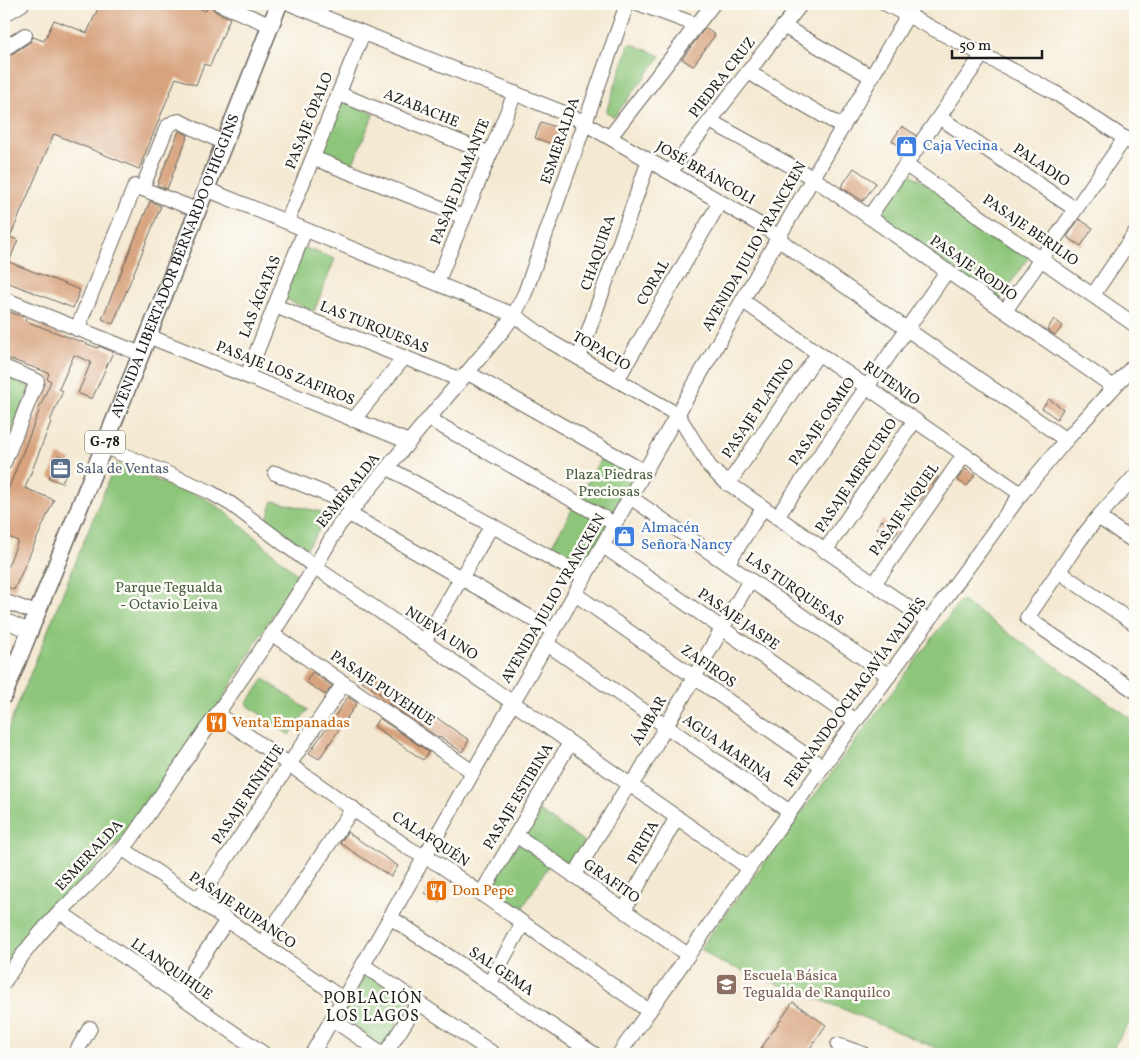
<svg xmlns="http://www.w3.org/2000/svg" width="1139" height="1058" font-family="Vollkorn,serif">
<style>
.green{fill:#8dc67a;stroke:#54714b}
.building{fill:#d7a27d}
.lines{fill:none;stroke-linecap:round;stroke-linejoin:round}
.minor-casing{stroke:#68645c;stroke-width:16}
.major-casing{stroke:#68645c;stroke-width:19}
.minor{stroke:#fff;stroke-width:14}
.major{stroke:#fff;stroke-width:16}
.labels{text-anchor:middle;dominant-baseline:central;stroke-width:5;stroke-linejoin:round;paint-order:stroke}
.shield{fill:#fdfcf7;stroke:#605f5e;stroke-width:1}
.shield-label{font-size:14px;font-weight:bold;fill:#1c1c1c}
.street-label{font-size:15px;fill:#1c1c1c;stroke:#fdfcf7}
.shop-label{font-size:15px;fill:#366cbe;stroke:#fdfcf7;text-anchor:start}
.service-label{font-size:15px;fill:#4e5e75;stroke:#fdfcf7;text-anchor:start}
.park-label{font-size:15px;fill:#496042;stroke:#fdfcf7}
.food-label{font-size:15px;fill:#c56008;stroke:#fdfcf7;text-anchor:start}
.education-label{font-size:15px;fill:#785e54;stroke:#fdfcf7;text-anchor:start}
.neighbourhood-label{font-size:16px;letter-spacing:1px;fill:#1c1c1c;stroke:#fdfcf7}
</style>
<rect width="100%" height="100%" fill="#fdfcf7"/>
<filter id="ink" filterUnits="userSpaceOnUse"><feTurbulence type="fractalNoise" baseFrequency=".02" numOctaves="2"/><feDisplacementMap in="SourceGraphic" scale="10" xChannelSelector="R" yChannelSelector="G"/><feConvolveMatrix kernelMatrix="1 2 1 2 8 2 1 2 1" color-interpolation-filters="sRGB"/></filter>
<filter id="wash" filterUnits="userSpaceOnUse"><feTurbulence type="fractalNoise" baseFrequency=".0096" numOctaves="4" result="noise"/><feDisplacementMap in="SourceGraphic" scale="20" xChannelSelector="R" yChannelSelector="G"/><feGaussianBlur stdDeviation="1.12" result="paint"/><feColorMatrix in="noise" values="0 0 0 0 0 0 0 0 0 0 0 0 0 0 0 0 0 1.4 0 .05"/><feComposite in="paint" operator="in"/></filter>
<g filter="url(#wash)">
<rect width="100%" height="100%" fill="#f4e9d2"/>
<!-- green -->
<g class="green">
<path d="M630,43L661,56L614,117L606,112Z"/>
<path d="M340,99L374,113L351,168L317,153Z"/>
<path d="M905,170L1030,255L999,301L874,216Z"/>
<path d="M303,247L335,259L314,311L283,298Z"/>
<path d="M9,376L31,385L4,452V389Z"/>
<path d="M604,453L639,471L581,573L547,554Z"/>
<path d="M115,464L204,498L226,512L297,574L212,717L125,836L51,912L4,971V739Z"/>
<path d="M273,501L330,514L306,549L267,519Z"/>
<path d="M961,600L1135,721V1014L1109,1054H950L843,1009L717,961L700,948Z"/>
<path d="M264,679L308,710L289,735L246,704Z"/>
<path d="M539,811L585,842L570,865L523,834Z"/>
<path d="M520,844L549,865L520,912L492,892L491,887L517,845Z"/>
<path d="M366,974L410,1002L383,1048L341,1017Z"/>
</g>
<g id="blocks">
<!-- building -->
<g class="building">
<path d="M100,4H187L206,11L208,4H211L213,9L216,12L230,18L210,66L204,64L196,85L176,78L139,169L54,134L10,237L18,240L9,262L80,290L73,308L4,281V58L9,56L30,42L33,37L44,41L54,20L87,33Z"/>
<path d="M705,28L715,35L693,66L682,59Z"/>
<path d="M541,122L561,129L555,145L535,138Z"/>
<path d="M902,126L916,135L906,150L892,141Z"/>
<path d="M179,131L188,135L167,189L157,185Z"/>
<path d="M854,168L876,183L863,201L841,187Z"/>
<path d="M150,201L161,206L113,324L102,319Z"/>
<path d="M1079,219L1093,228L1081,246L1067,237Z"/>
<path d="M4,310L26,318L25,321L52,331L98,348L99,346L113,352L92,399L78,393L91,362L74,355L59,389L63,391L50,421L51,422L25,488L54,500L14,590L4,585V576L18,541L4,535V500L39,411H38L51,381L47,379L49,373L4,357Z"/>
<path d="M1054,319L1063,326L1055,335L1047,330Z"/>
<path d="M1049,399L1063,409L1057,419L1042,408Z"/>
<path d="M58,455L71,460L62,483L49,478Z"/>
<path d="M926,469L938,477L927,493L926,492L920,501L909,494Z"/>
<path d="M965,469L975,475L967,486L957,480Z"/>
<path d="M882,520L898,530L893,538L877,528Z"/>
<path d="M369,669L407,695L406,697L469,740L462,752L440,737L439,738L389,704L391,701L361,681Z"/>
<path d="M312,672L332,686L325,695L306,682Z"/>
<path d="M348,697L357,703L319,759L309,753Z"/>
<path d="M379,718L429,752L423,760L374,726Z"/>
<path d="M347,832L398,866L391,877L340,843Z"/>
<path d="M432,881L447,889L439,902L425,893Z"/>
<path d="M793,1002L826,1025L806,1054H757Z"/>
</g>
</g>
</g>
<g filter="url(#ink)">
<use href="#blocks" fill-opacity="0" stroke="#68645c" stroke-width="1"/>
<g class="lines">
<defs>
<g id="minor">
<path d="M220,4L270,25"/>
<path d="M291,4L574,117L769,230L789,247L1066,440"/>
<path d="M640,4L697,25"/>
<path d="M886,4L1054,92L1135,145"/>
<path d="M4,15L22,4"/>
<path d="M783,26L872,77"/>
<path d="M4,49L25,35"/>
<path d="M748,72L843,127"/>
<path d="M339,94L490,154"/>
<path d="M939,117L1075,209"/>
<path d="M710,121L813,178L1114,387"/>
<path d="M610,137L713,4"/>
<path d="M313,158L464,217"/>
<path d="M906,165L1135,325"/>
<path d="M670,172L801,4"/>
<path d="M142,189L167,127L174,122L179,121L224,143"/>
<path d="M206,189L514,315L551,342L678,415L709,466L722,479L928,621"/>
<path d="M869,217L983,54"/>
<path d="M287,222L363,33"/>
<path d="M437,283L515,93"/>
<path d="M1093,295L1135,233"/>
<path d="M4,299L141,354"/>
<path d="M743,301L1021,494"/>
<path d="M275,306L461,380"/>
<path d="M1005,311L1125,138"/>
<path d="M77,329L135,186L197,210"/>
<path d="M148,336L409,442"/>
<path d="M579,358L649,160"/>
<path d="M468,373L645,472"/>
<path d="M4,374L6,368L37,381L4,463"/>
<path d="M247,376L305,230"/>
<path d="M617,380L720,202"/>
<path d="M429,419L615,524"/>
<path d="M353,420L404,358"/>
<path d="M103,446L208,491L231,504L315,567L525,711L749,868"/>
<path d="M388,468L585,577"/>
<path d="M275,473L355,506"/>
<path d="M1135,476L1098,517L1080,540L1027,618L1135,691"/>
<path d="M728,484L818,354"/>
<path d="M630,497L889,676"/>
<path d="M349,514L554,631"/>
<path d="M777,517L947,271"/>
<path d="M1098,517L1135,542"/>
<path d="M603,546L856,721"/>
<path d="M825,551L915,420"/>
<path d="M727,564L763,508"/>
<path d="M1058,571L1135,624"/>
<path d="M874,584L964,455"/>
<path d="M575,594L823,767"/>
<path d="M4,601L36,613"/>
<path d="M4,620L29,631"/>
<path d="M272,634L473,772"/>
<path d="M424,642L492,525"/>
<path d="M547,644L790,812"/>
<path d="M217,714L410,849L440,865L649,1011"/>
<path d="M516,835L688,955"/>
<path d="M123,849L343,999"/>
<path d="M574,876L624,792L638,775L750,580"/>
<path d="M481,894L570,743"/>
<path d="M198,900L344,683"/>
<path d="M624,910L677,817"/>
<path d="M60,912L264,1054"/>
<path d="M390,917L594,1054"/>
<path d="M262,944L353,808"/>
<path d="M363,965L494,1054"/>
<path d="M4,982C20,956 40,932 62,910C85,887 110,865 131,839L272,634L315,567L339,525L503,330L514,315L525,293L627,4"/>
<path d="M489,984L523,923"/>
<path d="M178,994L227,920"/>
<path d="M332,1019L383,1054"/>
<path d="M838,1045L863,1054"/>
<path d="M75,1054L90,1028"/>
<path d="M312,1054L778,238L914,4"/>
<path d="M385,1054L418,1003"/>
<path d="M619,1054L749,868L1021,494L1066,440L1135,364"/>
</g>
<g id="major">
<path id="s1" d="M4,695L141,354L279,4"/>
</g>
</defs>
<!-- minor casing -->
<use href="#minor" class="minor-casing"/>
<!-- major casing -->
<use href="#major" class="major-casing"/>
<!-- minor -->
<use href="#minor" class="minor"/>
<!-- major -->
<use href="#major" class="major"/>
</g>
</g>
<!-- icons -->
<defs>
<symbol id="shop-square" viewBox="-11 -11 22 22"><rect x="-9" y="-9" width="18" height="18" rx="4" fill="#3f7fe0" stroke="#fdfcf7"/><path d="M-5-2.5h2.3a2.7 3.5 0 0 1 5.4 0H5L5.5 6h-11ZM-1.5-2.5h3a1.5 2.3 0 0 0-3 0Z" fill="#fff"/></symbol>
<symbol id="office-square" viewBox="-11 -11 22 22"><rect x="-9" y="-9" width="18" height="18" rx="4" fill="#5c6f8a" stroke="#fdfcf7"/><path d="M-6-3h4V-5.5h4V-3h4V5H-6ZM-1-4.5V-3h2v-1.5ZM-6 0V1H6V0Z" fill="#fff"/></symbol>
<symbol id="restaurant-square" viewBox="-11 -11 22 22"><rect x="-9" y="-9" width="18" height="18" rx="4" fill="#e8710a" stroke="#fdfcf7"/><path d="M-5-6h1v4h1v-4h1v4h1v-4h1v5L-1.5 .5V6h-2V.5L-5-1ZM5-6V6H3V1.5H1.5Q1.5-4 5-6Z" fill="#fff"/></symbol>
<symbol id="school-square" viewBox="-11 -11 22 22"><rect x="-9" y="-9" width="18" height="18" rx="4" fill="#8d6e63" stroke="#fdfcf7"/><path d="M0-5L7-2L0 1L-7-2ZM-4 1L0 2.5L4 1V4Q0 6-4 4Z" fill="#fff"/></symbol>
</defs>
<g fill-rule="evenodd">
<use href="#shop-square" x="894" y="134" width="25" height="25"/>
<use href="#office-square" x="48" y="456" width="25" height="25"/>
<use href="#shop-square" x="612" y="524" width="25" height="25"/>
<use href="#restaurant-square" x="204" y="710" width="25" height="25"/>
<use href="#restaurant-square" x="424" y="878" width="25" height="25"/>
<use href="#school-square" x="714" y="972" width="25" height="25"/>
</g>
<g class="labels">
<!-- shield labels -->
<rect class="shield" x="85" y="430.5" width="40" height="23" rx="4"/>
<g class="shield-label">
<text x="105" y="442">G-78</text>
</g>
<!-- street labels -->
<g class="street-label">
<text transform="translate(723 78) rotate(-52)">PIEDRA CRUZ</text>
<text transform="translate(421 109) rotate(22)">AZABACHE</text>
<text transform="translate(310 121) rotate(-68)">PASAJE ÓPALO</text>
<text transform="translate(561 141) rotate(-71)">ESMERALDA</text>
<text transform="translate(1041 166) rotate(34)">PALADIO</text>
<text transform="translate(705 174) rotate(30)">JOSÉ BRÁNCOLI</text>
<text transform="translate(461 182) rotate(-68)">PASAJE DIAMANTE</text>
<text transform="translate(1030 231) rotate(35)">PASAJE BERILIO</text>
<text transform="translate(755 247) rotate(-60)">AVENIDA JULIO VRANCKEN</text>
<text transform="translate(599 253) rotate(-71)">CHAQUIRA</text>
<text stroke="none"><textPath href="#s1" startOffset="462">AVENIDA LIBERTADOR BERNARDO O'HIGGINS</textPath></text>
<text transform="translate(973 269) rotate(35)">PASAJE RODIO</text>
<text transform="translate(654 283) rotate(-60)">CORAL</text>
<text transform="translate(261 297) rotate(-68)">LAS ÁGATAS</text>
<text transform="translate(374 328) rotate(22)">LAS TURQUESAS</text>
<text transform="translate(601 352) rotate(30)">TOPACIO</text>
<text transform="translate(285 374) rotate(22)">PASAJE LOS ZAFIROS</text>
<text transform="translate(891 384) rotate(35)">RUTENIO</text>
<text transform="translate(759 409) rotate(-56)">PASAJE PLATINO</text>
<text transform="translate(823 422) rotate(-55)">PASAJE OSMIO</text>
<text transform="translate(857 476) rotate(-56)">PASAJE MERCURIO</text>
<text transform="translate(349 491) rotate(-51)">ESMERALDA</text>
<text transform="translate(905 510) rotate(-55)">PASAJE NÍQUEL</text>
<text transform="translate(794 590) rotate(35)">LAS TURQUESAS</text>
<text transform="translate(554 599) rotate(-60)">AVENIDA JULIO VRANCKEN</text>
<text transform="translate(738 620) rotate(35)">PASAJE JASPE</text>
<text transform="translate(441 634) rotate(34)">NUEVA UNO</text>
<text transform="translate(708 667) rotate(35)">ZAFIROS</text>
<text transform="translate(382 689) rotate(34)">PASAJE PUYEHUE</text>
<text transform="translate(856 693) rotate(-54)">FERNANDO OCHAGAVÍA VALDÉS</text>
<text transform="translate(650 721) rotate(-60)">ÁMBAR</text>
<text transform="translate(727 749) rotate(35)">AGUA MARINA</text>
<text transform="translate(249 795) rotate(-56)">PASAJE RIÑIHUE</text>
<text transform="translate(519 797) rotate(-59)">PASAJE ESTIBINA</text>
<text transform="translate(430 840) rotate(33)">CALAFQUÉN</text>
<text transform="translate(644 843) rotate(-60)">PIRITA</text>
<text transform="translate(90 856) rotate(-47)">ESMERALDA</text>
<text transform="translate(611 882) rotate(35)">GRAFITO</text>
<text transform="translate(242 911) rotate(34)">PASAJE RUPANCO</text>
<text transform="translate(171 970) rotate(35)">LLANQUIHUE</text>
<text transform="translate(501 972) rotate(34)">SAL GEMA</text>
</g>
<!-- shop labels -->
<g class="shop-label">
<text x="923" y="146">Caja Vecina</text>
<text x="641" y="528">Almacén<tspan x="641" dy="17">Señora Nancy</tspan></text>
</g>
<!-- service labels -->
<g class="service-label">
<text x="76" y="469">Sala de Ventas</text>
</g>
<!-- park labels -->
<g class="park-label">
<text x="609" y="475">Plaza Piedras<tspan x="609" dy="17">Preciosas</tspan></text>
<text x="169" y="588">Parque Tegualda<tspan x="169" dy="17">- Octavio Leiva</tspan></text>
</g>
<!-- food labels -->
<g class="food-label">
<text x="232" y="723">Venta Empanadas</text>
<text x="452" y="891">Don Pepe</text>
</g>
<!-- education labels -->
<g class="education-label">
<text x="743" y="976">Escuela Básica<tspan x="743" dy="17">Tegualda de Ranquilco</tspan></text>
</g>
<!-- neighbourhood labels -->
<g class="neighbourhood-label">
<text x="373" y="999">POBLACIÓN<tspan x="373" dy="18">LOS LAGOS</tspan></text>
</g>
</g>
<!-- margin -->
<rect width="1139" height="1058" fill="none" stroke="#fdfcf7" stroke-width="20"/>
<!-- scale -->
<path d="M952 50v8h90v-8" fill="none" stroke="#1c1c1c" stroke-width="2.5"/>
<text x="959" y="50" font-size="15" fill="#1c1c1c" stroke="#fdfcf7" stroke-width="4" paint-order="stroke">50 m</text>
</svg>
